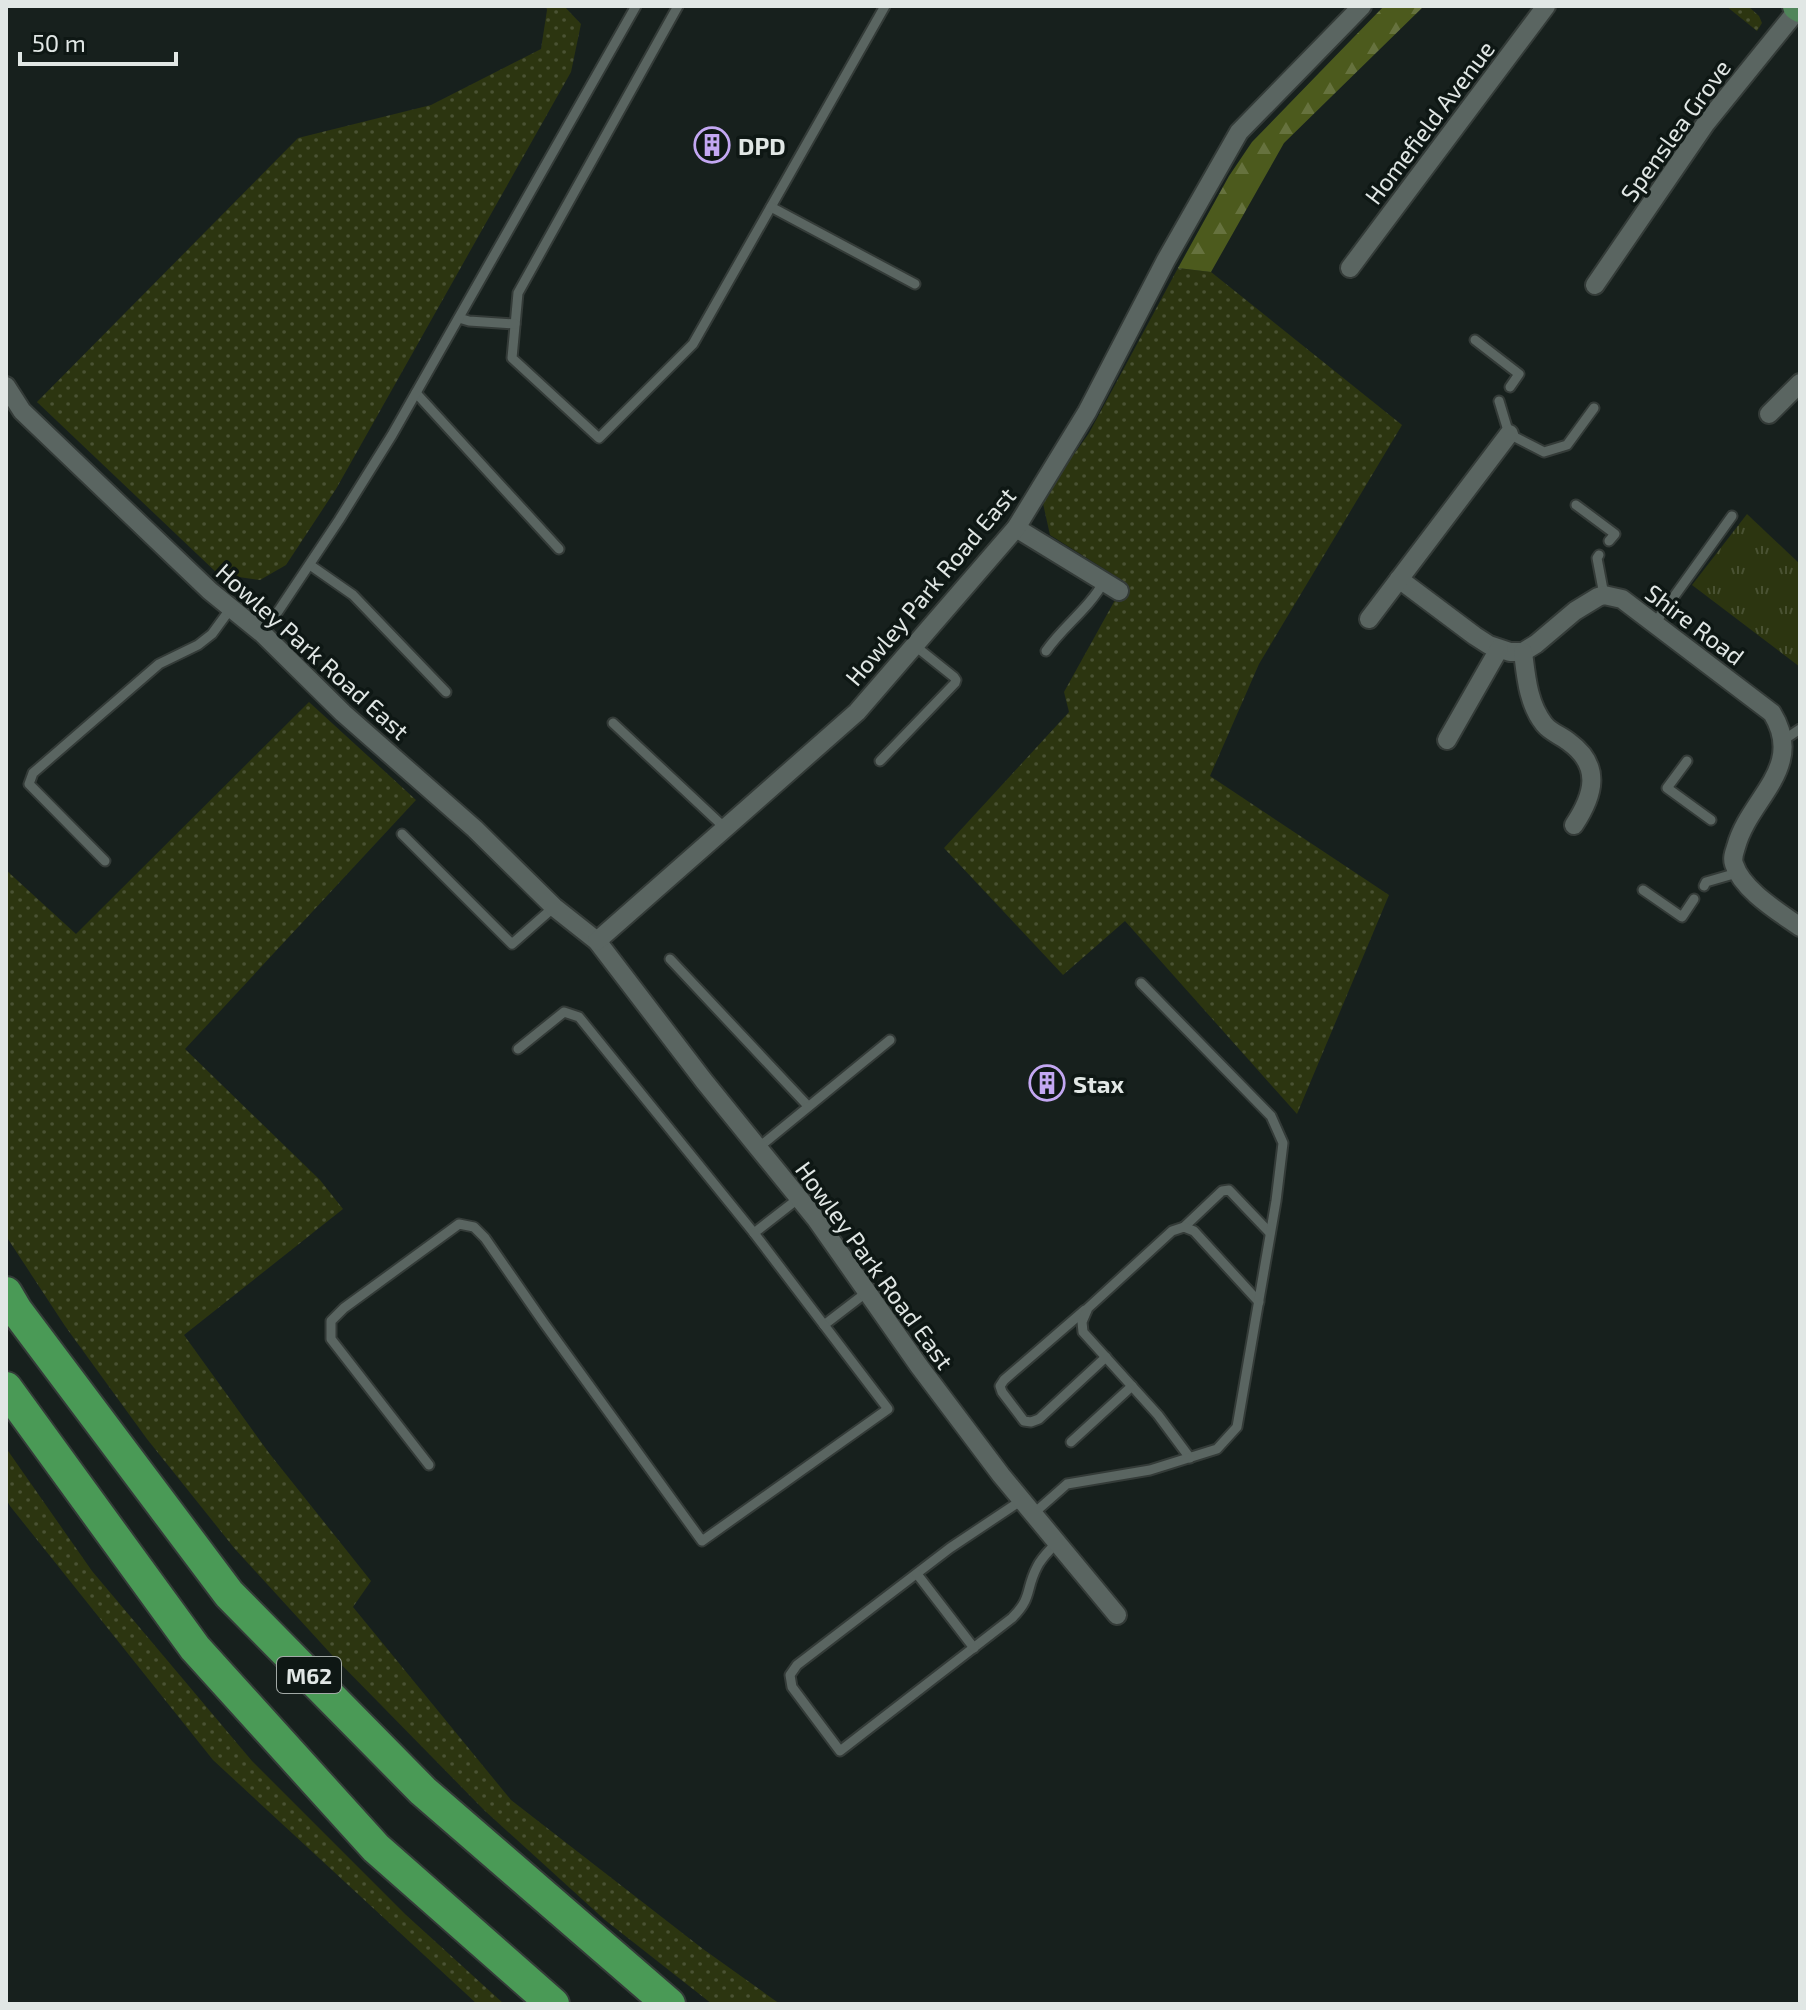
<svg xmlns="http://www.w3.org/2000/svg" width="1806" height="2010" font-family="'Exo 2',sans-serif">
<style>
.grass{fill:url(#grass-dots)}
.forest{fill:url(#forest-firs)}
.park{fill:url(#park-tufts)}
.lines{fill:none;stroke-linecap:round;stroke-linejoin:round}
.lane-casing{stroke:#343b38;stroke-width:13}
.street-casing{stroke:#343b38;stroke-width:22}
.primary-casing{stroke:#343b38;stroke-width:32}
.highway-casing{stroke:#343b38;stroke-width:36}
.lane{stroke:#5a6561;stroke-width:9}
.street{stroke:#5a6561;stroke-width:18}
.primary{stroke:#50855a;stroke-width:28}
.highway{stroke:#4a9a56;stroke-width:32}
.labels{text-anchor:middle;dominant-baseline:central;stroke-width:7;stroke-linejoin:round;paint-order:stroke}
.shield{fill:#0e1714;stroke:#a2a9a6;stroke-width:2}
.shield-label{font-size:22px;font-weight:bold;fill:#e1e7e5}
.street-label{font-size:24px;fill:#e1e7e5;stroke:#0e1714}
.poi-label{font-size:24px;font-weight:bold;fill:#e1e7e5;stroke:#0e1714;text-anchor:start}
</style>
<defs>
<pattern id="grass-dots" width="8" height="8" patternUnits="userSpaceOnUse" patternTransform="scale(2)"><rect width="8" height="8" fill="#2c3510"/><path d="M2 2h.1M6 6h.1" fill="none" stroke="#4a5233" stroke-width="1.8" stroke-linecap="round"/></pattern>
<pattern id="forest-firs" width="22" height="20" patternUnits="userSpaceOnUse" patternTransform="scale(2)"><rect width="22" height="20" fill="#4c5a1d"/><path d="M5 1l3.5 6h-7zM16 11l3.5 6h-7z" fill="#66723e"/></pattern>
<pattern id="park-tufts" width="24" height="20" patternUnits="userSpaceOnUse" patternTransform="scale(2)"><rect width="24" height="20" fill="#2c3510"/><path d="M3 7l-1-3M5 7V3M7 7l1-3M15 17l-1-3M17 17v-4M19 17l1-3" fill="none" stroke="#4a5233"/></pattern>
</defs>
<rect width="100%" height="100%" fill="#17201d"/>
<!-- grass -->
<g class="grass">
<path d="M546,6H564L581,24L571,72L336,489L286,565L260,580L218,574L37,402L298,138L431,105L541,49L547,10Z"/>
<path d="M1726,6H1748L1759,16L1762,23L1757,31Z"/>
<path d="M1178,268L1211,272L1402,425L1259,664L1210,776L1389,895L1297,1114L1125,921L1063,975L944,848L1069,712L1064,692L1125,582L1050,535L1042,499L1089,433Z"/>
<path d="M309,702L416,800L185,1049L320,1180L343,1209L184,1335L269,1453L371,1581L353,1607L511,1800L703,1949L780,2004H712L605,1920L484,1810L331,1654L235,1549L147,1439L65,1326L6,1236V870L76,934Z"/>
<path d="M6,1448L92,1571L252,1761L405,1914L504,2004H477L213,1760L10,1506L6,1499Z"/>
</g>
<!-- forest -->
<path class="forest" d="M1384,6H1424L1284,143L1211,272L1178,268L1229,176L1252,142Z"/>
<!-- park -->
<path class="park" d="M1747,514L1800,564V667L1692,585Z"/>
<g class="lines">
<defs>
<g id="lane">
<path d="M678,6L518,293L512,358L599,438L693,344L885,6"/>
<path d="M771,207L915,284"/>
<path d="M459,318L469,321L515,324"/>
<path d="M1475,340L1519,374L1510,387"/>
<path d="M416,393L559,549"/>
<path d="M1499,401L1509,434L1544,452L1567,445L1594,408"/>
<path d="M1576,505L1615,534L1609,541"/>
<path d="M1599,555L1597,558L1604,595"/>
<path d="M310,565L353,595L446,692"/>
<path d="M1655,623L1732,516"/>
<path d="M263,634L339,520L392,435L636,6"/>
<path d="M1046,651C1063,626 1089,609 1104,581"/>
<path d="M613,723L725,828"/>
<path d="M1788,737L1800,729"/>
<path d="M880,761L955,683L956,680L954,677L914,645"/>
<path d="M1687,761L1667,788L1711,820"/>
<path d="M402,834L512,944L554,907"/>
<path d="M105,861L29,784L33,773L159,664L198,645L212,634L231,608"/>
<path d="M1704,886L1706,882L1737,873"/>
<path d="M1643,890L1682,917L1694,899"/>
<path d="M670,959L808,1106"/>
<path d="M518,1049L564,1012L579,1017L754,1233L799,1198"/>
<path d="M758,1148L890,1040"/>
<path d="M1184,1227L1222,1191L1229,1190L1270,1233"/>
<path d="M1085,1310L1004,1380L1000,1386L1002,1392L1024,1421L1031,1422L1039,1419L1106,1357"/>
<path d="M824,1325L867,1292"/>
<path d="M1071,1442L1132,1386"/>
<path d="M1190,1458L1158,1415L1083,1332L1082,1322L1088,1308L1172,1231L1184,1227L1194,1231L1259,1302"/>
<path d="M429,1465L331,1339V1321L344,1308L459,1224L474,1227L485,1238L544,1323L702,1541L888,1409L754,1233"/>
<path d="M1022,1500L950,1548L797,1665L790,1675L792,1687L840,1751L1012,1618C1033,1597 1025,1590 1037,1567C1041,1558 1050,1550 1057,1542"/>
<path d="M1033,1514L1067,1484L1150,1470L1217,1449L1237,1427L1276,1201L1283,1143L1271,1116L1141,983"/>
<path d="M917,1574L974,1648"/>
</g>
<g id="street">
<path d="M1350,268L1546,6"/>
<path d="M1595,285L1706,123L1799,8"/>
<path d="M6,386L22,411L210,591L263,634L343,713L475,829L554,907L597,941L704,1081L816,1219L919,1366L1001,1475L1117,1615"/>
<path d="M1769,414L1800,383"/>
<path d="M1016,528L1119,591"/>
<path d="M1399,579L1475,636L1489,645L1510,652H1523L1536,644L1575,611L1598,597L1604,595L1622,599L1772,713C1806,768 1749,798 1736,847C1734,853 1732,858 1734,864C1742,890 1779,912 1800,927"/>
<path d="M1369,619L1509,434"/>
<path d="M1523,652C1526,676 1528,704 1544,724C1551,733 1561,735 1569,742C1602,766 1594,795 1574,825"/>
<path d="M1447,740L1499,649"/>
<path d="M597,941L857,712L1016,528L1087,412L1166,260L1239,132L1362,6"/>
</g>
<path id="primary" d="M1797,6L1800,8"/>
<g id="highway">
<path d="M6,1293L16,1310L229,1594L423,1791L669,2004"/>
<path d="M6,1388L195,1648L376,1848L553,2004"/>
</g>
</defs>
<!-- lane casing -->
<use href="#lane" class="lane-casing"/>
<!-- street casing -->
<use href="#street" class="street-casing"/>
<!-- primary casing -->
<use href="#primary" class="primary-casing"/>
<!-- highway casing -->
<use href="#highway" class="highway-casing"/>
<!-- lane -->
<use href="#lane" class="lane"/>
<!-- street -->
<use href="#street" class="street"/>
<!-- primary -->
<use href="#primary" class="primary"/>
<!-- highway -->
<use href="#highway" class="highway"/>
</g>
<!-- icons -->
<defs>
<symbol id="building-ring" viewBox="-11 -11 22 22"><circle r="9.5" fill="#0e1714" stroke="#c3a7f2" stroke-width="1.5"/><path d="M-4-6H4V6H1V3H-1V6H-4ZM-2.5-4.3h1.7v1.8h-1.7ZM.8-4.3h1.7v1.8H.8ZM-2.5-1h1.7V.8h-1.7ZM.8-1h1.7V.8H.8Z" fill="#c3a7f2"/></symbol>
</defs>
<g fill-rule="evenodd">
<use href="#building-ring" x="692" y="125" width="40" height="40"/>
<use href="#building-ring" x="1027" y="1063" width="40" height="40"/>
</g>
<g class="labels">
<!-- shield labels -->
<rect class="shield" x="277" y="1657" width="64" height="36" rx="6"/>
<g class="shield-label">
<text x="309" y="1675">M62</text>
</g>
<!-- street labels -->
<g class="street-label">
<text transform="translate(1429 122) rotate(-53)">Homefield Avenue</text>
<text transform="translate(1675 130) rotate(-54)">Spenslea Grove</text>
<text transform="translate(930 586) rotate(-50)">Howley Park Road East</text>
<text transform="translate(1695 624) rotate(37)">Shire Road</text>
<text transform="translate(313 651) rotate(42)">Howley Park Road East</text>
<text transform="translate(875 1265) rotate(54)">Howley Park Road East</text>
</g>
<!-- poi labels -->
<g class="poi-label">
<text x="738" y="145">DPD</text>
<text x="1073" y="1083">Stax</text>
</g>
</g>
<!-- border -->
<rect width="1806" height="2010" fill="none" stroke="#e1e7e5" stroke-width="16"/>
<!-- scale -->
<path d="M20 52v12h156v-12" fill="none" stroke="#e1e7e5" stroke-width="4"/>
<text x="32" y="52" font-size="24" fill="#e1e7e5" stroke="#0e1714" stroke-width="6" paint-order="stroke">50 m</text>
</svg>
